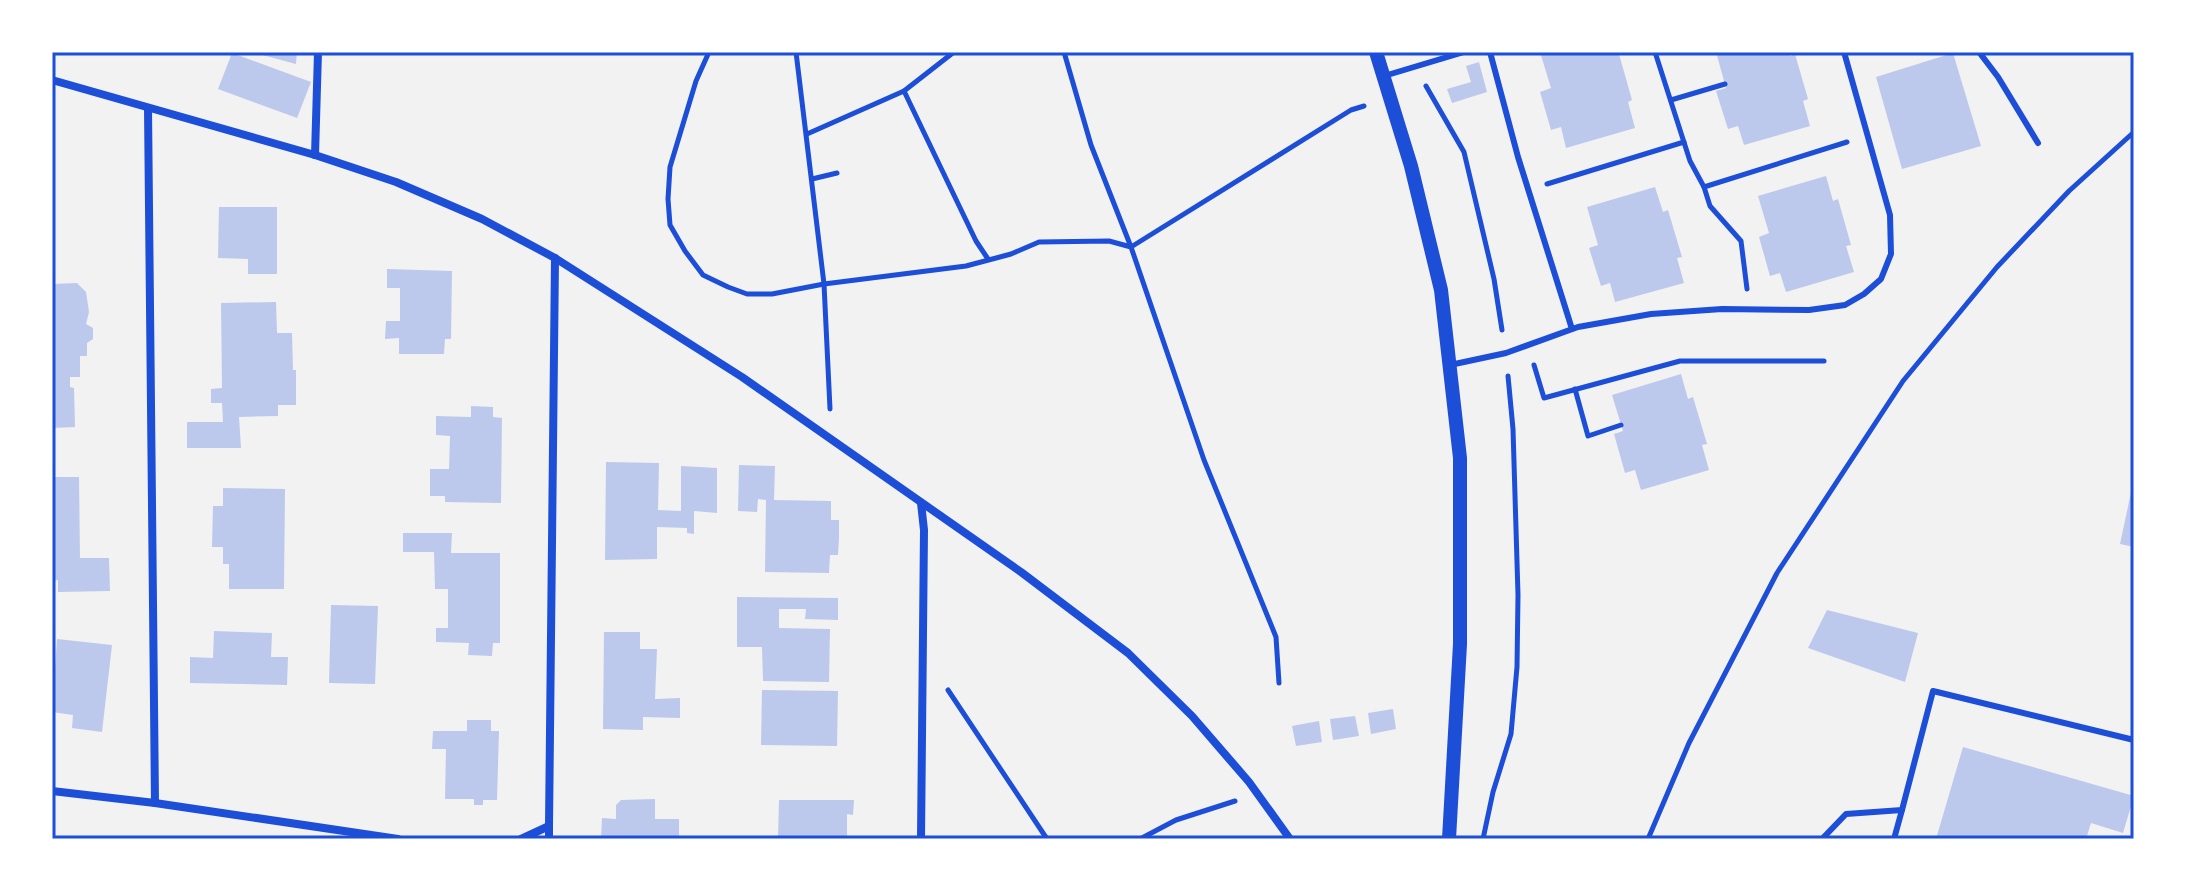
<svg xmlns="http://www.w3.org/2000/svg" width="2186" height="891" font-family="Signika,sans-serif">
<style>
.building{fill:#bdc9ec}
.lines{fill:none;stroke-linecap:round;stroke-linejoin:round}
.path{stroke:#1d4ed8;stroke-width:5}
.service{stroke:#1d4ed8;stroke-width:6}
.minor{stroke:#1d4ed8;stroke-width:8}
.tertiary{stroke:#1d4ed8;stroke-width:14}
.neatline{fill:none;stroke:#1d4ed8;stroke-width:3}
</style>
<rect width="100%" height="100%" fill="#f2f2f2"/>
<!-- building -->
<g class="building">
<path d="M251,52H297L296,64Z"/>
<path d="M1540,52L1619,54L1632,100L1628,102L1635,128L1566,148L1561,127L1551,130L1540,92L1551,88Z"/>
<path d="M1716,52H1789L1790,56L1795,54L1808,99L1803,101L1810,126L1744,145L1738,126L1728,129L1716,91L1726,88Z"/>
<path d="M232,53L311,82L297,118L218,89Z"/>
<path d="M1953,53L1981,146L1902,169L1876,77Z"/>
<path d="M1479,62L1487,92L1452,103L1447,89L1471,82L1466,66Z"/>
<path d="M1826,176L1833,201L1838,199L1851,245L1846,246L1854,272L1786,292L1780,273L1770,276L1759,237L1769,233L1758,196Z"/>
<path d="M1655,187L1663,212L1668,210L1682,257L1677,258L1684,283L1615,302L1610,283L1601,286L1589,248L1598,245L1587,207Z"/>
<path d="M219,207H277V274H248V259L218,258Z"/>
<path d="M387,269L452,271L451,339H445L444,354H399V338L385,339L386,321H400V288H387Z"/>
<path d="M77,283L86,292L89,312L86,324L93,328V339L87,343V356H80V377H70V387L74,388L75,427L52,428V284Z"/>
<path d="M276,302L277,333H292L293,370H296V405H278V416L239,417L241,448H187V422H223L222,403H211V389L222,388L221,303Z"/>
<path d="M1681,374L1688,399L1693,397L1707,444L1702,445L1709,470L1641,490L1635,470L1625,473L1614,434L1623,431L1612,395Z"/>
<path d="M471,406L493,407V417L502,418L501,503L445,502V496H430V469H449L450,436L436,435V416L471,417Z"/>
<path d="M606,462L659,463L658,510L681,511V466L717,468V513L694,511V534L687,533V528L657,527V559L605,560Z"/>
<path d="M739,465L775,466L774,500L831,501V520H839V537L838,555H830L829,573L765,572L766,500L758,499L757,512L738,511Z"/>
<path d="M52,477H79L80,558H109L110,591L58,592V580L52,581Z"/>
<path d="M2133,483H2134V547L2120,544Z"/>
<path d="M223,488L285,489L284,589H229V564H223V547H212L213,506H223Z"/>
<path d="M403,533H452L451,553H500V643H493L492,656L468,655L469,643L436,642V628H448V589H435L434,552H403Z"/>
<path d="M737,597L838,598V620L805,619L806,609H779V628L830,629L829,682L763,681L762,647H737Z"/>
<path d="M331,605L378,606L375,684L329,683Z"/>
<path d="M1827,610L1918,633L1905,682L1808,648Z"/>
<path d="M214,631L272,633L271,657H288L287,685L190,683V657L213,658Z"/>
<path d="M604,632H640V649H657L655,699L680,698V718L643,717V730L603,729Z"/>
<path d="M57,639L112,645L102,732L72,728L73,715L52,712Z"/>
<path d="M762,690L838,691L837,746L761,745Z"/>
<path d="M1393,709L1396,729L1371,734L1368,713Z"/>
<path d="M1355,716L1359,736L1333,740L1330,719Z"/>
<path d="M467,720H491V731H499L497,800H483V805H474V799H445L446,749H432L433,731H467Z"/>
<path d="M1319,721L1322,742L1296,746L1292,726Z"/>
<path d="M1963,747L2134,796L2123,833L2091,823L2086,839H1936Z"/>
<path d="M655,799V819H679V839H601L602,818L616,819V805L621,800Z"/>
<path d="M779,800H854L853,815L847,814V839H778Z"/>
</g>
<g class="lines">
<!-- path -->
<g class="path">
<path d="M709,52L696,81L670,167L668,199L670,225L685,251L703,275L728,287L747,294H772L824,284L966,266L1011,254L1039,242L1109,241L1131,247L1204,460L1276,637L1279,683"/>
<path d="M796,52L824,284L830,409"/>
<path d="M1064,52L1091,145L1131,247L1351,110L1364,106"/>
<path d="M1655,52L1690,161L1704,187L1847,142"/>
<path d="M1426,86L1464,152L1494,279L1502,330"/>
<path d="M904,91L976,241L988,259"/>
<path d="M1671,100L1725,84"/>
<path d="M807,134L904,91L954,52"/>
<path d="M812,179L837,173"/>
<path d="M1547,184L1684,142"/>
<path d="M1704,187L1710,206L1741,241L1747,289"/>
<path d="M1534,365L1544,398L1680,361H1824"/>
<path d="M1575,389L1588,436L1621,425"/>
<path d="M948,690L1047,839"/>
<path d="M1140,839L1176,820L1235,801"/>
<path d="M1483,839L1493,792L1511,734L1517,667L1518,595L1513,429L1508,376"/>
<path d="M1648,839L1689,743L1777,573L1903,381L1997,267L2069,191L2134,132"/>
</g>
<!-- service -->
<g class="service">
<path d="M1490,52L1518,157L1572,329"/>
<path d="M1979,52L1998,77L2038,143"/>
<path d="M1384,76L1464,52"/>
<path d="M1450,365L1506,353L1578,327L1651,314L1722,309L1809,310L1845,305L1864,294L1881,279L1891,254L1890,215L1844,52"/>
<path d="M1822,839L1846,814L1902,810L1933,691L2134,740"/>
<path d="M1894,839L1902,810"/>
</g>
<!-- minor -->
<g class="minor">
<path d="M52,80L315,155L396,182L482,219L555,258L742,377L1021,572L1128,653L1192,716L1249,782L1290,839"/>
<path d="M148,108L155,803"/>
<path d="M315,155L318,52"/>
<path d="M52,791L155,803L398,839"/>
<path d="M549,826L555,258"/>
<path d="M521,839L549,826V839"/>
<path d="M921,839L924,530L921,503"/>
</g>
<!-- tertiary -->
<path class="tertiary" d="M1376,52L1411,166L1441,290L1460,458V644L1449,839"/>
</g>
<!-- border -->
<rect width="2186" height="891" fill="none" stroke="#ffffff" stroke-width="108"/>
<rect x="54" y="54" width="2078" height="783" class="neatline"/>
</svg>
